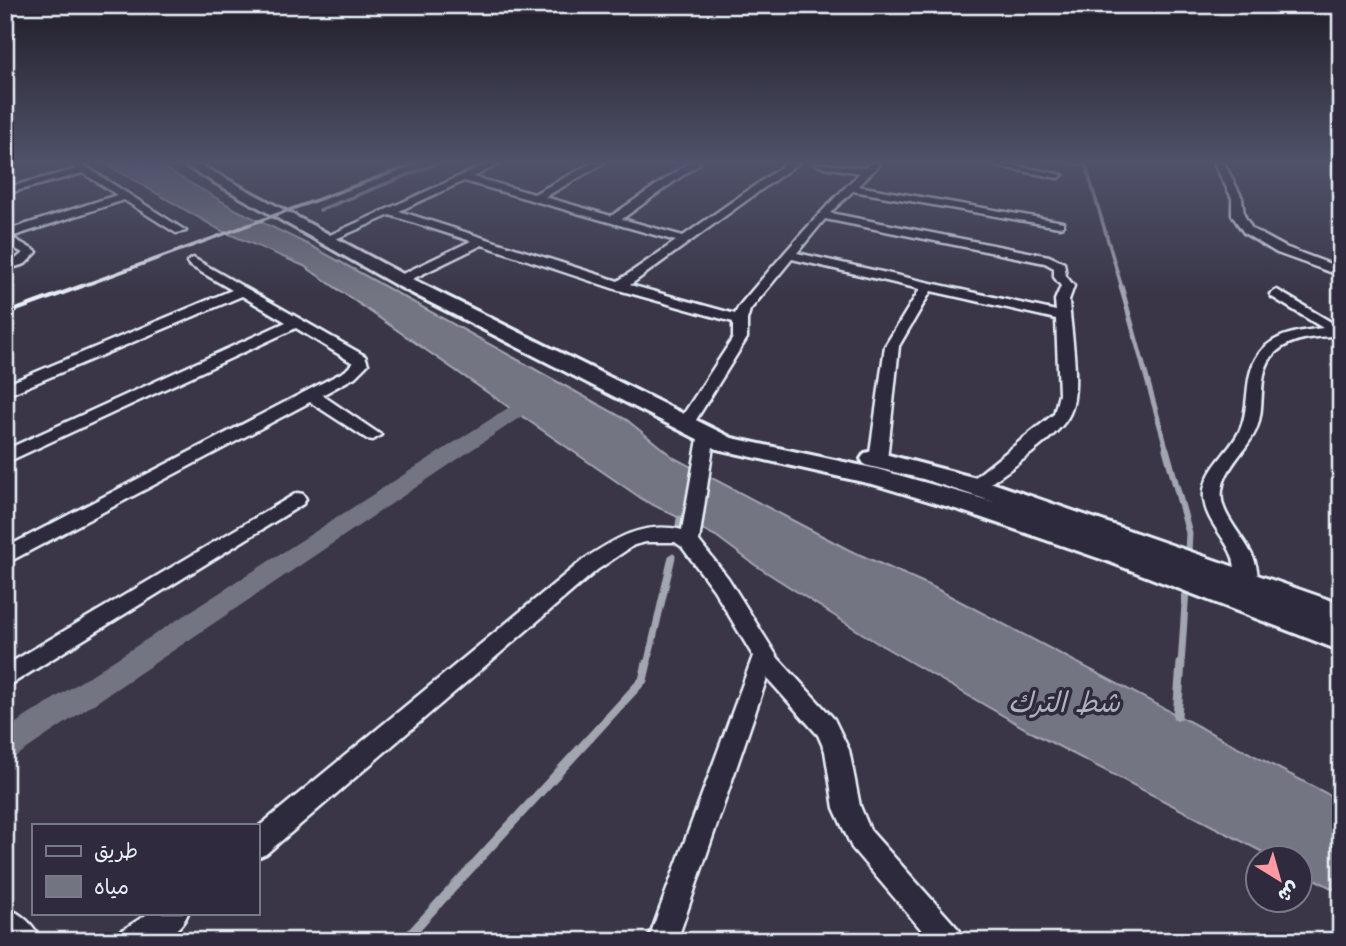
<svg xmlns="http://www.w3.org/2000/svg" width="1346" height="946" font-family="'Comic Neue','Playpen Sans Arabic',sans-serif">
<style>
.water{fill:#737482;stroke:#a2a6b1;stroke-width:2}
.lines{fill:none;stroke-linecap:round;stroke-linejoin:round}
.stream-far3{stroke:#a2a6b1;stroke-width:3.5}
.stream-far2{stroke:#a2a6b1;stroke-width:5}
.stream-far1{stroke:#a2a6b1;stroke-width:7}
.stream{stroke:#a2a6b1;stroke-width:9}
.canal{fill:#737482;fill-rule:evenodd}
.street-casing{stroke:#e8f1f8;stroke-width:5}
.secondary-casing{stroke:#e8f1f8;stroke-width:6}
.street{fill:#2f2a3d;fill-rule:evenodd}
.secondary{fill:#2f2a3d;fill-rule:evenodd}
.rail-far1{stroke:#e8f1f8;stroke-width:3.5}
.rail{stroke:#e8f1f8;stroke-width:4.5}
.labels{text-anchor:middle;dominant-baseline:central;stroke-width:7;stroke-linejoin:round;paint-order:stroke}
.near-water-label{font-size:28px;font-style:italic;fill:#aeb2bd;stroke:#2f2a3d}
</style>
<rect width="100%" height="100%" fill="#3a3648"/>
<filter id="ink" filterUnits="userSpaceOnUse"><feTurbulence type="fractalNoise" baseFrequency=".0143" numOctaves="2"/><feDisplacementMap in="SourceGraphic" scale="14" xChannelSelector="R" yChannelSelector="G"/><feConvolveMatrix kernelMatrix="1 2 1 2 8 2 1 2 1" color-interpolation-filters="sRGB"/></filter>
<g filter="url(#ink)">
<!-- water -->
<path class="water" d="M104,163H156L237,210L315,248L627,420L674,458L849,550L929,585L1341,801V893L1301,872L1300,858H1274L1033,733L874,641L755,565L716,536L645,501L304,266L222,231Z"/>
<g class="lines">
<!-- stream-far3 -->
<g class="stream-far3">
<path d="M1067,163L1085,165"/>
<path d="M1085,163L1122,288"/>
<path d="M320,210L438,163"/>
</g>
<!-- stream-far2 -->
<path class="stream-far2" d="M1121,286L1167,451"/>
<!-- stream-far1 -->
<g class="stream-far1">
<path d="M1166,449L1189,533L1188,553"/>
<path d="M678,531L680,519"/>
<path d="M647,665L672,557"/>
<path d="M1181,665L1186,589"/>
</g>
<!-- stream -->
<g class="stream">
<path d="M1177,716L1181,663"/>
<path d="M404,941L643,680L647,663"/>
</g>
<!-- canal -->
<path class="canal" d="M515,406L522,408L525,412L522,416L15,757L5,761V730L508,408Z"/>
<defs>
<g id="street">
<path d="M69,163H80L186,231L176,233L124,200L11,237L37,252L25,264L5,270V262L17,258L23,253L5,243V231L117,195L83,173L5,194V188L77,169Z"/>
<path d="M489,163H501L473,177L534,194L592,163H604L545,197L611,216L689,163H700L622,219L683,236L787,163H798L630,285L735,314L739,306C778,260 818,213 860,173L819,166L814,163L865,168L871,163H881L858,186L1063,222V226L1059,227L853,191L830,213L1049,256L1064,263L1066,276L1074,286L1069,300C1070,328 1083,393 1068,417C1055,440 1004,473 981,490H969L966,486L969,482L1054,414L1059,394L1056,319L931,291L899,346L887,460L884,464H872L869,460L885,346L920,289L792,259L750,310L747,320V338L691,428L685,429L677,424L733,338V322L615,289L482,245L404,283H396V277L471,241L390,215L331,241L321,239ZM464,181L676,241L618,281L399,211ZM825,219L1045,263L1054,268V277L1061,286L1055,300L1056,311L797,253Z"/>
<path d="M981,163H1002L1063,175L1058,178Z"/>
<path d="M1214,163H1224L1242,198L1244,215L1252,229L1285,247L1341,268V276L1277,253L1244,233L1232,215V198Z"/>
<path d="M193,258L365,356L368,364L355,377L322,395L381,435L373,440L367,439L310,402L5,564V548L345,371L353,363L296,328L5,463V450L286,322L242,296L5,396V385L232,290L189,265L187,262Z"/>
<path d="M1277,290L1341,328V336C1320,336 1291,337 1275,353C1255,373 1267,406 1256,430C1245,454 1218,472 1222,501C1227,529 1270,559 1254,589L1247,591L1240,589C1235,579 1236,568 1233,558C1226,537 1207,523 1204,500C1201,471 1229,454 1240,430C1252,403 1241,373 1263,349C1278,333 1302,331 1323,328L1272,297L1270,294Z"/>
<path d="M707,428L715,433L699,541L728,578L778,658L834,719L849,750L860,806L870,830L960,931L964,941H931L852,848L834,808L825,751L818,735L767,678L677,941H648L753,656L714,590L682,547L675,542H646L634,545L597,570L266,854L257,858V828L583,560C615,539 642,521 682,530L699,433Z"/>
<path d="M297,493L303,494L306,499L303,504L5,688V666Z"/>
<path d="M5,907C21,913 35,925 41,941H5Z"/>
<path d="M149,913H188C176,943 144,941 117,941L121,931Z"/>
</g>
<path id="secondary" d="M180,163H197L406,276L732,438L877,469L994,502L923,479L865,465L861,459L865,453L873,451L984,480L1341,604V651L1107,561L962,511L876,485L717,449L394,284Z"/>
</defs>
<!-- street casing -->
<use href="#street" class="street-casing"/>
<!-- secondary casing -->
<use href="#secondary" class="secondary-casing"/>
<!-- street -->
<use href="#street" class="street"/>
<!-- secondary -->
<use href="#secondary" class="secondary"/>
<!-- rail-far1 -->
<path class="rail-far1" d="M77,288L417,163"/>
<!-- rail -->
<path class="rail" d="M5,314L82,286"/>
</g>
</g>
<!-- sky -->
<linearGradient id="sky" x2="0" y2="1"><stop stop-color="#201e28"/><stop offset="0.55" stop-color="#4f526a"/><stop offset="1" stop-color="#4f526a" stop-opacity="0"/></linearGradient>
<rect width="1346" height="295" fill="url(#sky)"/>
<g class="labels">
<!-- near-water labels -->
<g class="near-water-label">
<text x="1064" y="703">شط الترك</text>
</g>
</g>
<!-- margin -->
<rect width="1346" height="946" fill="none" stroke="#2f2a3d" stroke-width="28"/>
<rect x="14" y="14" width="1318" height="918" fill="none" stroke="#e8f1f8" stroke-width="2.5" filter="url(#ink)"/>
<!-- legend -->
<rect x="32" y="824" width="228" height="91" fill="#2f2a3d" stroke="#797a88" stroke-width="2"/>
<rect x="46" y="846" width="35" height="10" fill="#2f2a3d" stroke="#797a88" stroke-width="2"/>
<text x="94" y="858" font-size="21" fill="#e8f1f8">طريق</text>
<rect x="46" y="876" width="35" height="21" fill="#737482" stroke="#797a88" stroke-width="2"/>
<text x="94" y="894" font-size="21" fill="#e8f1f8">مياه</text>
<!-- north arrow -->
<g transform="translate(1279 879) rotate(143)"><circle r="33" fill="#2f2a3d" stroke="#797a88" stroke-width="2"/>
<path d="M0-5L12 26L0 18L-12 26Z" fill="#ff9aa2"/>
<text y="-10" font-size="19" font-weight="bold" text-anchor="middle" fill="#e8f1f8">ش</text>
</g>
</svg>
